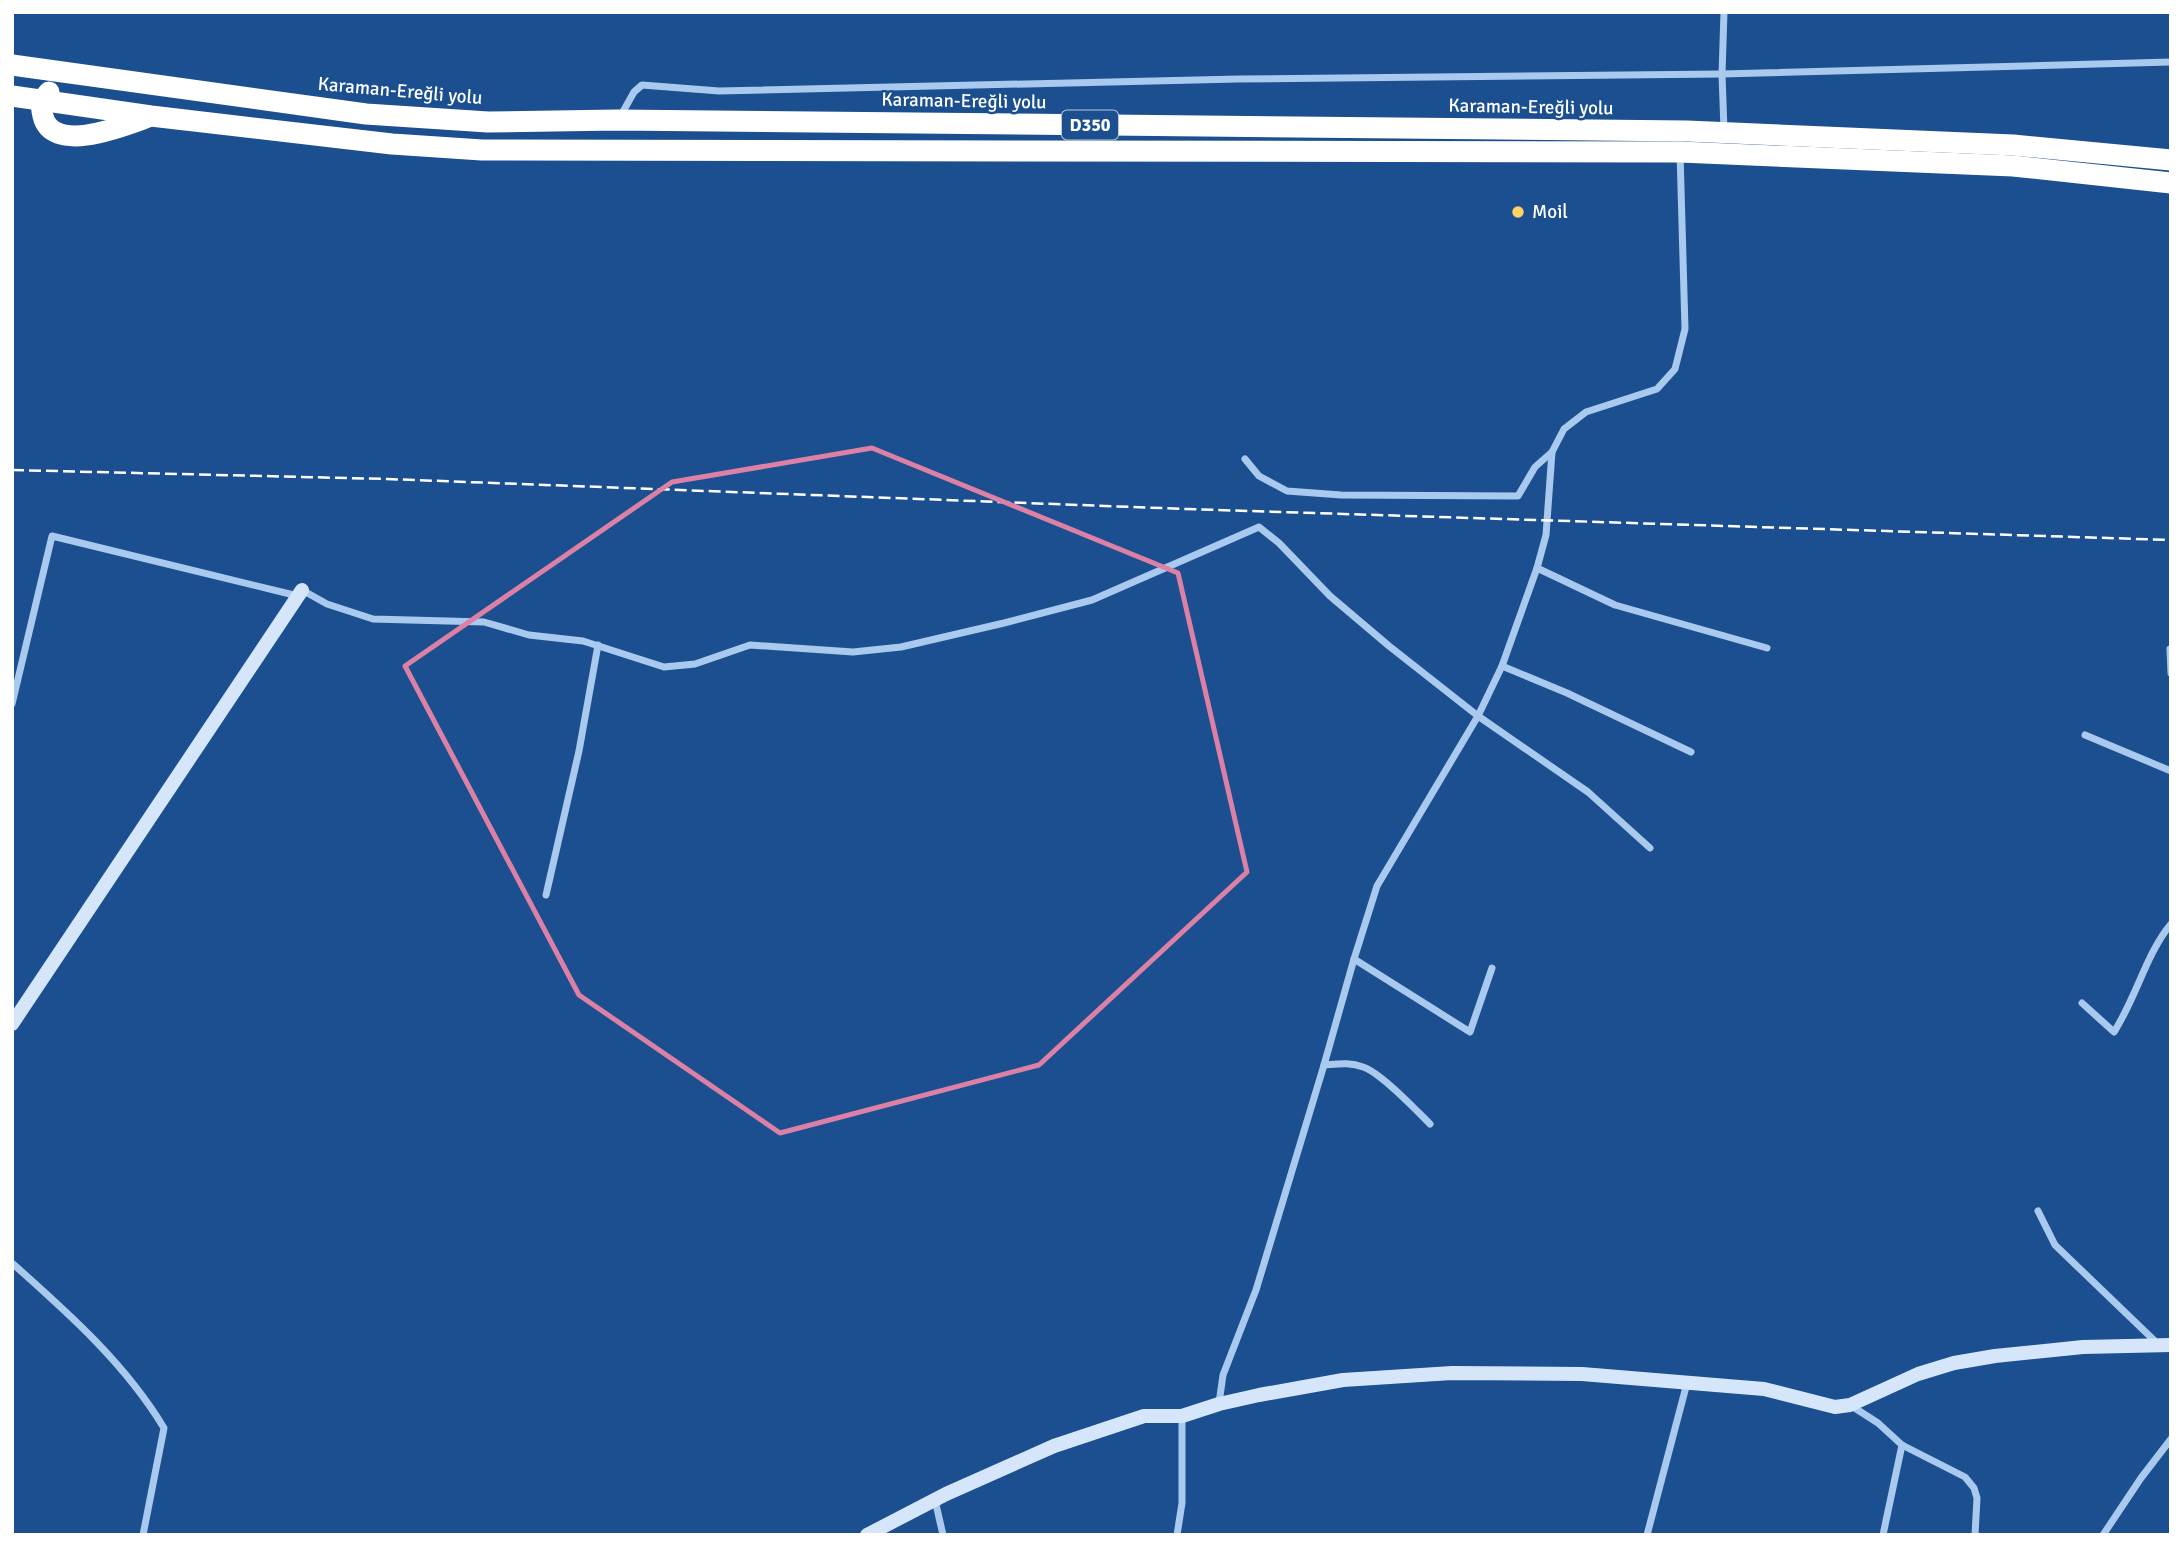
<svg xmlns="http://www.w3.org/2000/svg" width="2183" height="1547" font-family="Signika,sans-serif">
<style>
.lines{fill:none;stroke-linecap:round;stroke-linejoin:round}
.street{stroke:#a9c9ee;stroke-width:7}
.secondary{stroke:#d6e6fa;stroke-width:14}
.highway{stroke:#fff;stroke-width:21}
.rail{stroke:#fff;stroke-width:2.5;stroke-dasharray:12 5;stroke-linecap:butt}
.marked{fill:none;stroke:#dd80a5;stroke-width:5;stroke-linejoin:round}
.poi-dot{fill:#ffd166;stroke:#1b4f8f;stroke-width:2.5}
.labels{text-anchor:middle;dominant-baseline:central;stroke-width:5;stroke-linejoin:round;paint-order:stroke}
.shield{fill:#1b4f8f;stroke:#bbcadd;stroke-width:2}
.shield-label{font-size:18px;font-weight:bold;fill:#fff}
.street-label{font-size:19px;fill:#fff;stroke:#1b4f8f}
.poi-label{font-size:19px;fill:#fff;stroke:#1b4f8f;text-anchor:start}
</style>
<rect width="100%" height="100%" fill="#1b4f8f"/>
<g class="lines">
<!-- street -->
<g class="street">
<path d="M1724,12L1722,74L1724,130"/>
<path d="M620,117L634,92L642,85L719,91L1238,79L1722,74L2171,62"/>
<path d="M1245,459L1259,476L1287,491L1341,495L1518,496L1535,467L1552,452"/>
<path d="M1537,568L1615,605L1767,648"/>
<path d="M302,590L327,604L373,619L484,622L529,635L583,641L664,667L695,664L750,645L853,652L901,647L1004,623L1092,600L1259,527L1279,543L1330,596L1389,646L1478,716L1588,792L1650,848"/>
<path d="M2170,649L2171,673"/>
<path d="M1502,666L1567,693L1691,752"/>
<path d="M12,704L52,536L298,596"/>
<path d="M2085,735L2171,771"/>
<path d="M546,895L579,751L598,645"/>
<path d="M1354,959L1470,1032L1492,968"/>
<path d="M2082,1003L2114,1032C2136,998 2147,952 2171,924"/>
<path d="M1324,1065C1338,1064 1350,1062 1363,1067C1380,1072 1416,1110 1430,1124"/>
<path d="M2038,1211L2055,1245L2158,1344"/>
<path d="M12,1263C67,1312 125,1363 164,1428L143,1535"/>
<path d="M1219,1403L1223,1375L1256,1290L1324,1065L1354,959L1377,886L1478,716L1502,666L1537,568L1546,535L1552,452L1564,429L1586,412L1657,389L1675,369L1685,329L1680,153"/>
<path d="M1850,1405L1878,1423L1902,1445L1965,1477L1974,1488L1977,1498L1975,1535"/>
<path d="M935,1500L943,1535"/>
<path d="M1177,1535L1182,1503V1416"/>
<path d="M1647,1535L1687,1383"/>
<path d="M1883,1535L1902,1445"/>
<path d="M2103,1535L2141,1478L2171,1439"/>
</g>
<!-- secondary -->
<g class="secondary">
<path d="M12,1024L302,590"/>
<path d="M867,1535L946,1494L1054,1446L1144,1416H1182L1219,1404L1259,1395L1343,1380L1452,1373L1582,1374L1764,1389L1835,1407L1850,1405L1918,1374L1954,1363L1995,1356L2083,1347L2171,1345"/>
</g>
<!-- highway -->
<g class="highway">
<path d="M12,65L366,114L488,122L617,120L1687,131L2013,145L2171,160"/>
<path d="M49,92C42,100 40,105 43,116C52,155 124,126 146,118"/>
<path d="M12,96L151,116L392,144L482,150L1680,152L2013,166L2171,183"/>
</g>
<!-- rail -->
<path class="rail" d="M12,470L387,479L1186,509L2171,540"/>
</g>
<!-- marked area -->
<path class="marked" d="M872,448L1178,573L1247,872L1039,1065L780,1133L579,995L405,666L672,482Z"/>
<!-- markers -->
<circle class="poi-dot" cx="1518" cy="212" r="7"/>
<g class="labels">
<!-- shield labels -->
<rect class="shield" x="1062" y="110.5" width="56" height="29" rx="5"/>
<g class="shield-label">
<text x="1090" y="125">D350</text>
</g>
<!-- street labels -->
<g class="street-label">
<text transform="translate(400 91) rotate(5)">Karaman-Ereğli yolu</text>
<text transform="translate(964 101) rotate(1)">Karaman-Ereğli yolu</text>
<text transform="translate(1531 107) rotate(1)">Karaman-Ereğli yolu</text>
</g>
<!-- poi labels -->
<g class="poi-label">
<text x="1532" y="212">Moil</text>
</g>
</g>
<!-- border -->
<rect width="2183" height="1547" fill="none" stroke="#ffffff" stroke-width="28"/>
</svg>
